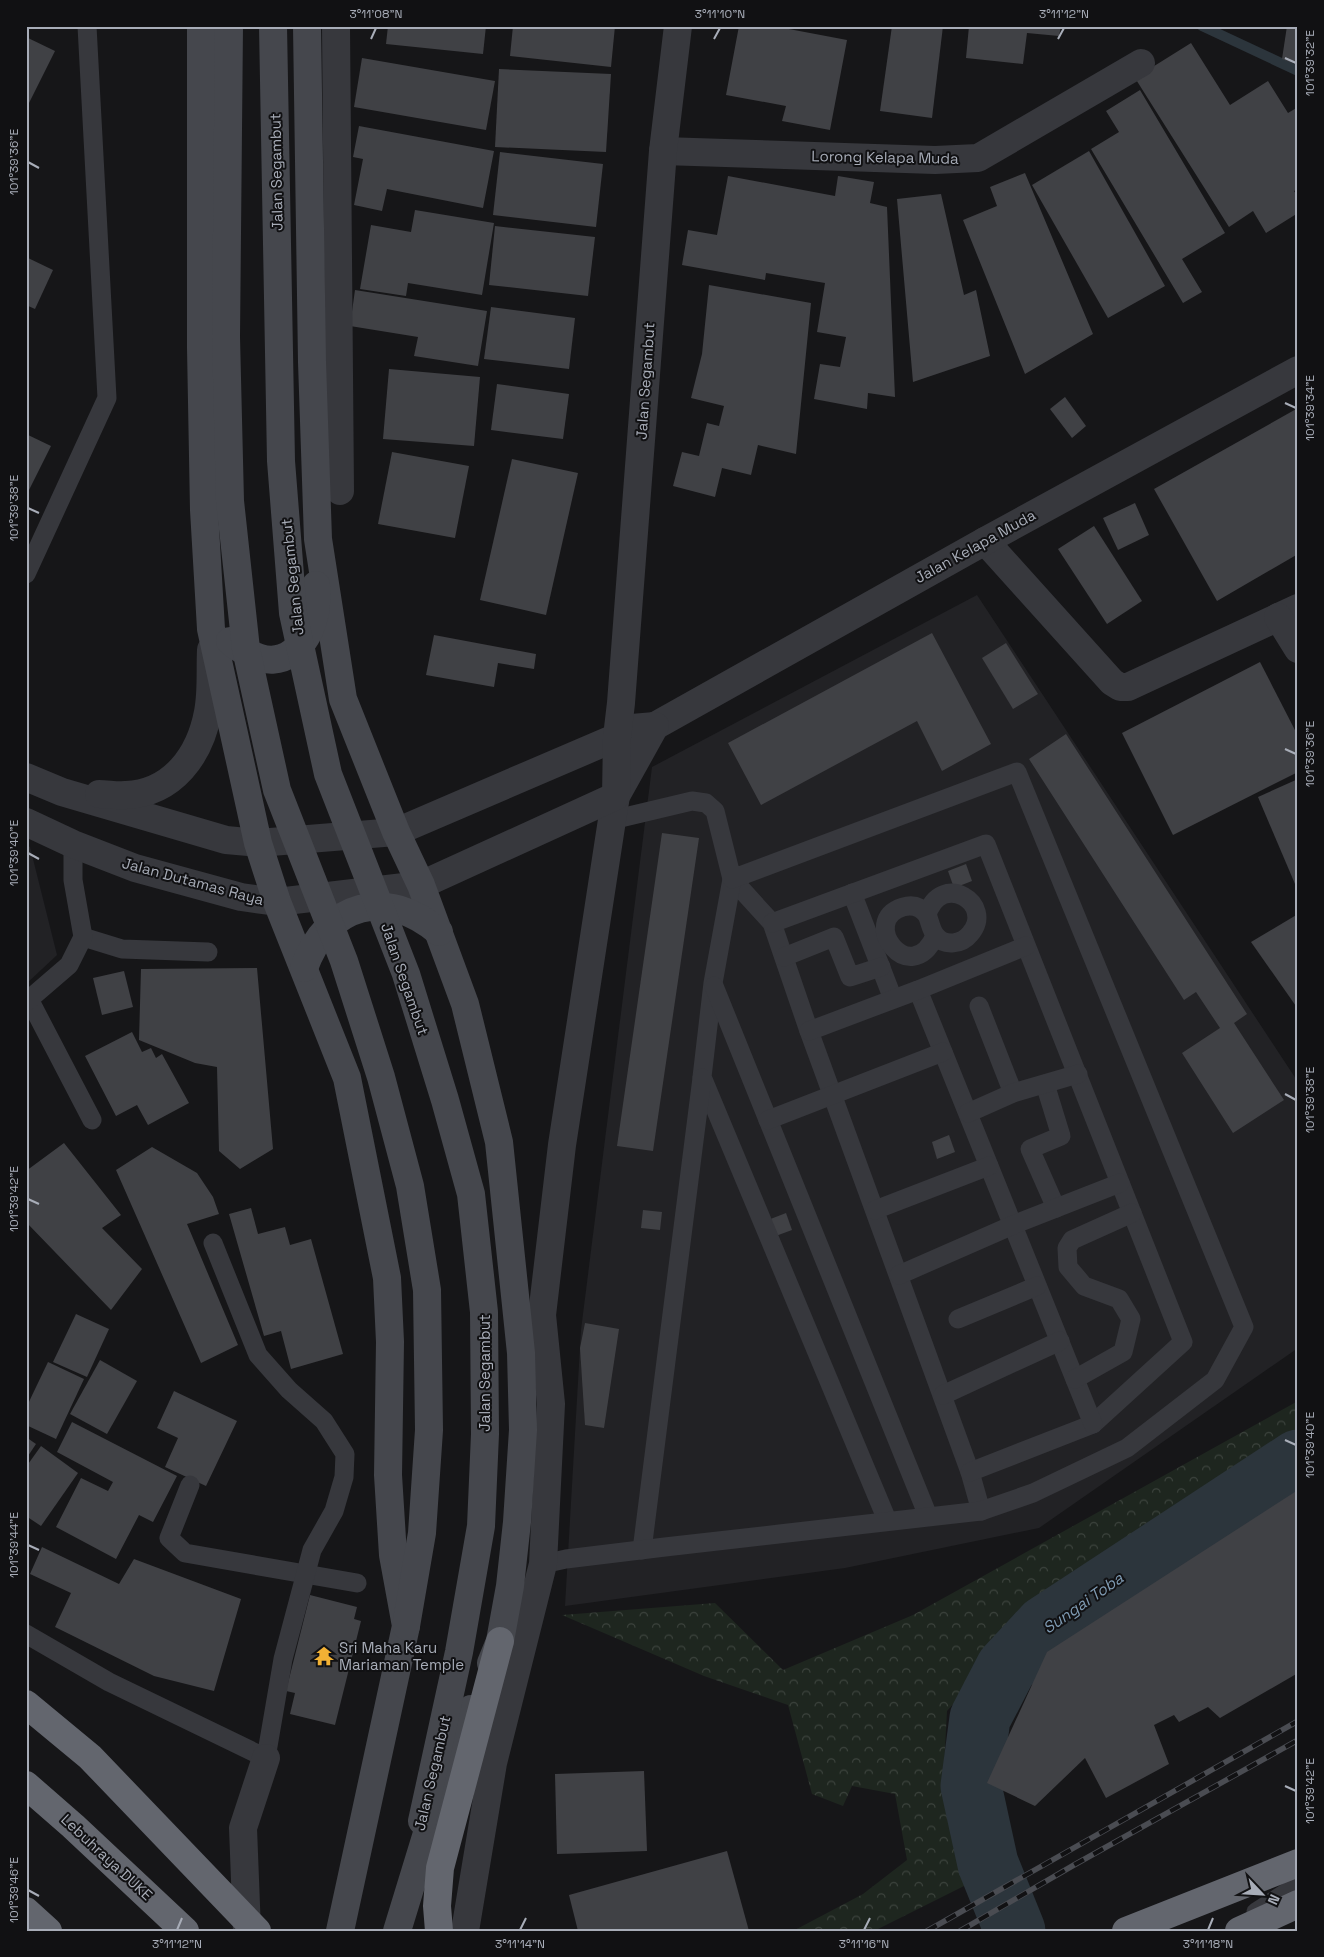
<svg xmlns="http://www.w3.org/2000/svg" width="1324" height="1957" font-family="'Space Grotesk',sans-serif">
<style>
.built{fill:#222225}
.forest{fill:url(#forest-crowns)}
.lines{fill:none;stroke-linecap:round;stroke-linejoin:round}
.stream{stroke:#2c353c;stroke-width:10}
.river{stroke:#2c353c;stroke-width:61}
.building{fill:#404145}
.service{stroke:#37383d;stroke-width:19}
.minor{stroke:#37383d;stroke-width:28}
.tertiary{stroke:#37383d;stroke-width:28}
.secondary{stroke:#45474d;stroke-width:28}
.motorway{stroke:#63666e;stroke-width:28}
.rail-casing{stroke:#4a4c52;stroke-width:5.5}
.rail{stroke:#111113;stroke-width:4;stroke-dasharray:11;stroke-linecap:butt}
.secondary-bridge{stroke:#45474d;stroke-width:28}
.motorway-bridge{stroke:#63666e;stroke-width:28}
.ticks{fill:none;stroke:#a8adb8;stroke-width:2}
.labels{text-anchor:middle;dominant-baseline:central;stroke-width:4;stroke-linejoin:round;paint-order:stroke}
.street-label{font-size:15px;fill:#a8adb8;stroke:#111113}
.poi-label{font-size:15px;fill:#a8adb8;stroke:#111113;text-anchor:start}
.water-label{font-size:16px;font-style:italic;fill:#7f9bb3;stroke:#111113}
.neatline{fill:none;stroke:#a8adb8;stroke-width:2}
.ticks-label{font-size:12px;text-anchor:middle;fill:#a8adb8}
</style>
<defs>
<pattern id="forest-crowns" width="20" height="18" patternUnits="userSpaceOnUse" patternTransform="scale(1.25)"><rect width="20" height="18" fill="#1e261f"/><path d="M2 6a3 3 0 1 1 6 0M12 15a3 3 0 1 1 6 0" fill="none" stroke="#3c433d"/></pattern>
</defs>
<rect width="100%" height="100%" fill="#161618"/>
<!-- built -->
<g class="built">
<path d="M977,595L1298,1082V1348L1039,1528L845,1568L565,1606L581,1330L652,767Z"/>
<path d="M26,845L30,847L57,955L26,984Z"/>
</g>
<!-- forest -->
<path class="forest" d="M1298,1401V1443L1048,1599L947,1711L943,1786L966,1885L874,1931H793L863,1894L907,1860L895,1794L852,1786L843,1806L812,1794L788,1705L704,1676L562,1615L715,1603L783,1670L913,1615Z"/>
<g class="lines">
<!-- stream -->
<path class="stream" d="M1202,26L1298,71"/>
<!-- river -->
<path class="river" d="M1015,1931L988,1864L971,1786L980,1718L1006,1668L1045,1626L1298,1460"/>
</g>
<!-- building -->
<g class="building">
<path d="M388,26H486L483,54L386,44Z"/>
<path d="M513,26H615L611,67L510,56Z"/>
<path d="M739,26H773L847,40L830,130L782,121L786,106L726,95Z"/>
<path d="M892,26H943L932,118L880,111Z"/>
<path d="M969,26H1061L1059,36L1027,33L1023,64L966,58Z"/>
<path d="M1287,26H1298V65L1282,59Z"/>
<path d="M26,37L55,51L26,109Z"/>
<path d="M1191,43L1230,105L1268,81L1288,113L1298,107V189L1294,191L1298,197V213L1266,233L1253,211L1229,227L1135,78Z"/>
<path d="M362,58L495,81L486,130L354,107Z"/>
<path d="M499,69L611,74L606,152L495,147Z"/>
<path d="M1140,90L1225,233L1182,259L1202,292L1183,303L1091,149L1119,132L1106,111Z"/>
<path d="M359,126L494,151L483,208L387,189L382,211L354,205L363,159L353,157Z"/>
<path d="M1089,151L1165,286L1108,318L1032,185Z"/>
<path d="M500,152L603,164L596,227L493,215Z"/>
<path d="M1025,173L1093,334L1025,374L963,220L997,206L990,187Z"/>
<path d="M728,176L835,196L838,176L874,182L870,203L887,207L895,397L868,393L867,409L814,399L820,364L840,367L846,337L817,332L825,283L766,273L765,280L682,265L688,230L717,235Z"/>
<path d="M941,194L964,295L976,290L990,356L913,382L897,199Z"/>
<path d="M415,210L494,223L482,295L408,283L406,296L360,289L371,225L411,232Z"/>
<path d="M495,226L595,237L588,296L489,285Z"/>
<path d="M26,257L53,270L35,309L26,305Z"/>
<path d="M709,285L811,303L796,454L758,445L751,475L722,468L715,497L673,486L682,452L699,456L707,423L719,426L724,406L691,398L702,354Z"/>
<path d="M355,290L487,311L478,366L414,356L418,337L350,326Z"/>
<path d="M491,307L575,318L569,369L484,359Z"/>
<path d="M389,369L480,377L474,446L383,439Z"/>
<path d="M497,384L569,394L563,439L491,430Z"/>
<path d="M1065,397L1086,426L1072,438L1050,409Z"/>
<path d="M1298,408V554L1217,601L1154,489Z"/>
<path d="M26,434L51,446L26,496Z"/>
<path d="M392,452L469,466L455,538L378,524Z"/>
<path d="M512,459L578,473L546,615L480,600Z"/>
<path d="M1135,503L1149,535L1118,550L1103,518Z"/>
<path d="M1094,526L1142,601L1107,624L1058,549Z"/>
<path d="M932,633L991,744L942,771L917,721L761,805L728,743Z"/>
<path d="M434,635L536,654L534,669L498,663L494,687L426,675Z"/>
<path d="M1006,643L1038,694L1013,709L982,658Z"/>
<path d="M1260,662L1298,736V772L1173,835L1122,733Z"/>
<path d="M1066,734L1247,1014L1234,1023L1284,1100L1233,1133L1182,1053L1220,1028L1196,992L1184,1000L1029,759Z"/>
<path d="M1298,779V891L1258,797Z"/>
<path d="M662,833L699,838L653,1151L617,1146Z"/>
<path d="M966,864L972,881L954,888L948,871Z"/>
<path d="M1298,914V1009L1251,942Z"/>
<path d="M257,968L273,1149L240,1169L219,1151L217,1067L195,1063L139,1040L141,969Z"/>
<path d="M124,971L133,1007L102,1015L93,978Z"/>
<path d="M132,1032L142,1052L151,1048L156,1058L162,1054L189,1103L148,1125L137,1105L116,1116L85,1056Z"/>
<path d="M949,1135L955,1152L937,1159L932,1142Z"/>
<path d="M64,1143L121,1215L102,1228L142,1269L111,1310L26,1222V1171Z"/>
<path d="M152,1147L197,1173L213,1197L219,1214L187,1224L238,1345L201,1363L116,1170Z"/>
<path d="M251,1208L258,1234L285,1227L290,1245L311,1239L343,1354L291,1369L281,1331L264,1336L229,1214Z"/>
<path d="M643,1210L662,1212L660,1230L641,1228Z"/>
<path d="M786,1213L792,1230L773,1237L768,1220Z"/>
<path d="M76,1314L109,1329L87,1377L53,1362Z"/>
<path d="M585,1323L619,1329L604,1428L585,1425L580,1348Z"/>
<path d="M100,1360L137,1381L107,1434L70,1414Z"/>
<path d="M48,1362L84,1379L56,1439L26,1425V1408Z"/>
<path d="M174,1391L237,1421L206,1486L165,1467L178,1438L157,1428Z"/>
<path d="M72,1422L177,1476L153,1522L139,1515L116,1559L56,1527L81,1478L108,1491L113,1482L57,1452Z"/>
<path d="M26,1437L36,1444L26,1459Z"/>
<path d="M41,1446L78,1473L41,1526L26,1516V1467Z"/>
<path d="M1298,1490V1673L1220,1718L1208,1707L1179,1722L1174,1715L1154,1725L1169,1764L1106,1798L1085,1758L1035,1806L987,1783L1047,1652Z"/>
<path d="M42,1547L119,1584L134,1559L241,1599L214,1691L154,1676L55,1627L71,1593L30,1574Z"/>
<path d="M310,1595L357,1607L354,1619L361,1621L335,1725L290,1714L295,1693L286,1691Z"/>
<path d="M644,1771L647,1851L557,1854L555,1774Z"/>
<path d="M727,1851L749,1931H578L569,1895Z"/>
</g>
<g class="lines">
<!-- service -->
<g class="service">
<path d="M26,574L107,398L87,26"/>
<path d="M732,879L772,923L809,1031L970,1472L981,1511"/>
<path d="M732,879L713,983L702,1077L887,1520"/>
<path d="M852,893L893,999"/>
<path d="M927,915C930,921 931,931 936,936C945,947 962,944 970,934C996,904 941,870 927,915C921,907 913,904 903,907C858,921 910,990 935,936"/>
<path d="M772,923L986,844L1183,1342L1093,1424L970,1472"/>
<path d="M83,937L122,949L208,952"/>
<path d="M784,957L834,937L850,977L881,967"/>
<path d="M714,986L928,1516"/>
<path d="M918,990L1093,1424"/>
<path d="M30,1001L92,1120"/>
<path d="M26,1002L69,965L83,937L73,880V844"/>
<path d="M979,1006L1013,1093"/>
<path d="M809,1031L918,990L1026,946"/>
<path d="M1045,1084L1061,1136L1030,1149L1056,1208"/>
<path d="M968,1113L1013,1093L1078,1074"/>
<path d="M768,1120L943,1052"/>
<path d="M875,1210L989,1166"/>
<path d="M899,1275L1013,1225L1120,1183"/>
<path d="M958,1319L1037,1286"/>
<path d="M1075,1379L1123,1352L1131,1319L1119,1299L1084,1286L1068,1267L1067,1248L1072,1240L1132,1213"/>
<path d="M943,1395L1060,1341"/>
<path d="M190,1485L169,1538L185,1553L357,1583"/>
<path d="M642,1550L702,1078"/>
<path d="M543,1564L566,1559L665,1547L981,1511L1033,1493L1127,1448L1215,1380L1244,1327L1017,772L732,879L715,811L706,803L692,801L612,820"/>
<path d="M26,1634L109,1682L266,1758L283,1659L312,1550L334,1511L344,1477L345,1454L324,1421L289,1390L258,1355L213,1243"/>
<path d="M1256,1912L1298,1885"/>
</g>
<!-- minor -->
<g class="minor">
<path d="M336,26L340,491"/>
<path d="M663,151L935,160L978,158L1141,63"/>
<path d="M985,541L1112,682L1120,687H1128L1298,608"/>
<path d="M1278,617L1298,649"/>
<path d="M655,726L985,541L1298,370"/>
<path d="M247,1931L243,1828L266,1758"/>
<path d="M465,1931L493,1763L543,1564L551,1404L542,1315L562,1145L612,820L616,796L655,726L632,728L617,737"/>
</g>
<!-- tertiary -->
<g class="tertiary">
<path d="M26,777L62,792L226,840L258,843L396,832L617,737"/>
<path d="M99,794C108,794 117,796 126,795C173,793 200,755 208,712C212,692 210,670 211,650"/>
<path d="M26,822L73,844L135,868L241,897L277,902L421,885L616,796L617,737L621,703L663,151L678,26"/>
</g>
<!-- secondary -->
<g class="secondary">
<path d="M201,26V348L204,510L211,629L258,843L277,902L347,1078L387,1278L390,1342L388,1475L393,1555L406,1626L340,1931"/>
<path d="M307,26L312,362L318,539L343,699L396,832L421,885L465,1004L499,1142L521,1353L523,1430L517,1522L510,1586L500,1641L491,1663"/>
<path d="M230,641C234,646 243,650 249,653C283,673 308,645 315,613C317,604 316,594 316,585"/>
<path d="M304,968C327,903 387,887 439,932"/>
<path d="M397,1931L431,1820L471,1709"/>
</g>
<!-- motorway -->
<g class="motorway">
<path d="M26,1785L73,1826L185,1931"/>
<path d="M26,1911L48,1931"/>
<path d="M439,1931L437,1906L440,1868L500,1641"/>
<path d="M1126,1931L1298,1863"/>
<path d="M1239,1931L1298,1904"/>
</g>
<defs>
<g id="rail">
<path d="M927,1931L1298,1721"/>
<path d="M960,1931L1074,1865L1298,1740"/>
</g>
</defs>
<!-- rail casing -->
<use href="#rail" class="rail-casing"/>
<!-- rail -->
<use href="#rail" class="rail"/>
<!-- secondary-bridge -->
<g class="secondary-bridge">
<path d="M229,26L226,337L230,501L246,649L277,790L344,961L381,1077L410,1186L427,1290L429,1430L422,1533L406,1626"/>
<path d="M273,26L281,461L293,613L328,774L406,974L445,1100L471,1194L484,1312L485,1434L481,1526L459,1652L422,1821"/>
</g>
<!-- motorway-bridge -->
<path class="motorway-bridge" d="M26,1704L90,1757L257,1931"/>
</g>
<!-- ticks -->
<path class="ticks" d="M371,39L376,28M714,39L720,28M1058,39L1064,28M1285,58L1296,63M28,162L39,168M1285,403L1296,408M28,508L39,513M1285,749L1296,754M28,853L39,859M1285,1094L1296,1100M28,1199L39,1204M1285,1440L1296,1445M28,1545L39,1550M1285,1786L1296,1791M28,1890L39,1896M177,1930L182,1918M520,1930L526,1918M864,1930L870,1918M1208,1930L1213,1918"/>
<!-- icons -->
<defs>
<symbol id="temple-bare" viewBox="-9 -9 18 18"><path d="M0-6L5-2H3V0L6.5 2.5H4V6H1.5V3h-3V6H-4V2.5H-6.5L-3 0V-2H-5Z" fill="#f2b134" stroke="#111113" stroke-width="2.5" paint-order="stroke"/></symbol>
</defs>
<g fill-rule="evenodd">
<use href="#temple-bare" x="310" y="1642" width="28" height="28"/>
</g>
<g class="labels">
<!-- street labels -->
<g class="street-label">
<text transform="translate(885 157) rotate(1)">Lorong Kelapa Muda</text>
<text transform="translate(276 172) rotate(-91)">Jalan Segambut</text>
<text transform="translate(645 381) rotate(-86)">Jalan Segambut</text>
<text transform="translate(975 546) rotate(-29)">Jalan Kelapa Muda</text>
<text transform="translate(292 577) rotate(-96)">Jalan Segambut</text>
<text transform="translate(193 881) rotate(15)">Jalan Dutamas Raya</text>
<text transform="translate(405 979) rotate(71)">Jalan Segambut</text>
<text transform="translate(484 1373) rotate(-90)">Jalan Segambut</text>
<text transform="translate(432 1773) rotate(-77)">Jalan Segambut</text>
<text transform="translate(107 1857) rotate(43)">Lebuhraya DUKE</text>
</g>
<!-- poi labels -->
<g class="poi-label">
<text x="339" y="1647">Sri Maha Karu<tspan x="339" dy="17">Mariaman Temple</tspan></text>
</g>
<!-- water labels -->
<g class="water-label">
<text transform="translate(1083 1603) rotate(-35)">Sungai Toba</text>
</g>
</g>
<!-- border -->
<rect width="1324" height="1957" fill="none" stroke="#111113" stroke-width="55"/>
<!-- north arrow -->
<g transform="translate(1262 1894) rotate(115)" stroke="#111113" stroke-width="4" paint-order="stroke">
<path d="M0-4L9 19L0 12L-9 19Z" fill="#a8adb8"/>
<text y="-8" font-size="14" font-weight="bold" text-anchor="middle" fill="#a8adb8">N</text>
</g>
<rect x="28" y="28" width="1268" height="1902" class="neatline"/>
<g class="ticks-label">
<text x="376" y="18">3°11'08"N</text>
<text x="720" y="18">3°11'10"N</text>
<text x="1064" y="18">3°11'12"N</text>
<text transform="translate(1310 63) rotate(-90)" y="4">101°39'32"E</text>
<text transform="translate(14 162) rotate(-90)" y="4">101°39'36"E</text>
<text transform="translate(1310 408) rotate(-90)" y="4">101°39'34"E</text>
<text transform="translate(14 508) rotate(-90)" y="4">101°39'38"E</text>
<text transform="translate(1310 754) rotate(-90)" y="4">101°39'36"E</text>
<text transform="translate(14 853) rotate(-90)" y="4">101°39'40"E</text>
<text transform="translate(1310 1100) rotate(-90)" y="4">101°39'38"E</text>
<text transform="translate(14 1199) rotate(-90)" y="4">101°39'42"E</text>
<text transform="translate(1310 1445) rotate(-90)" y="4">101°39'40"E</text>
<text transform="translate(14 1545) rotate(-90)" y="4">101°39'44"E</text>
<text transform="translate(1310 1791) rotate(-90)" y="4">101°39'42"E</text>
<text transform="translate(14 1890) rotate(-90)" y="4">101°39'46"E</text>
<text x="177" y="1948">3°11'12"N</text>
<text x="520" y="1948">3°11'14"N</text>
<text x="864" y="1948">3°11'16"N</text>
<text x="1208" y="1948">3°11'18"N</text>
</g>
</svg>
